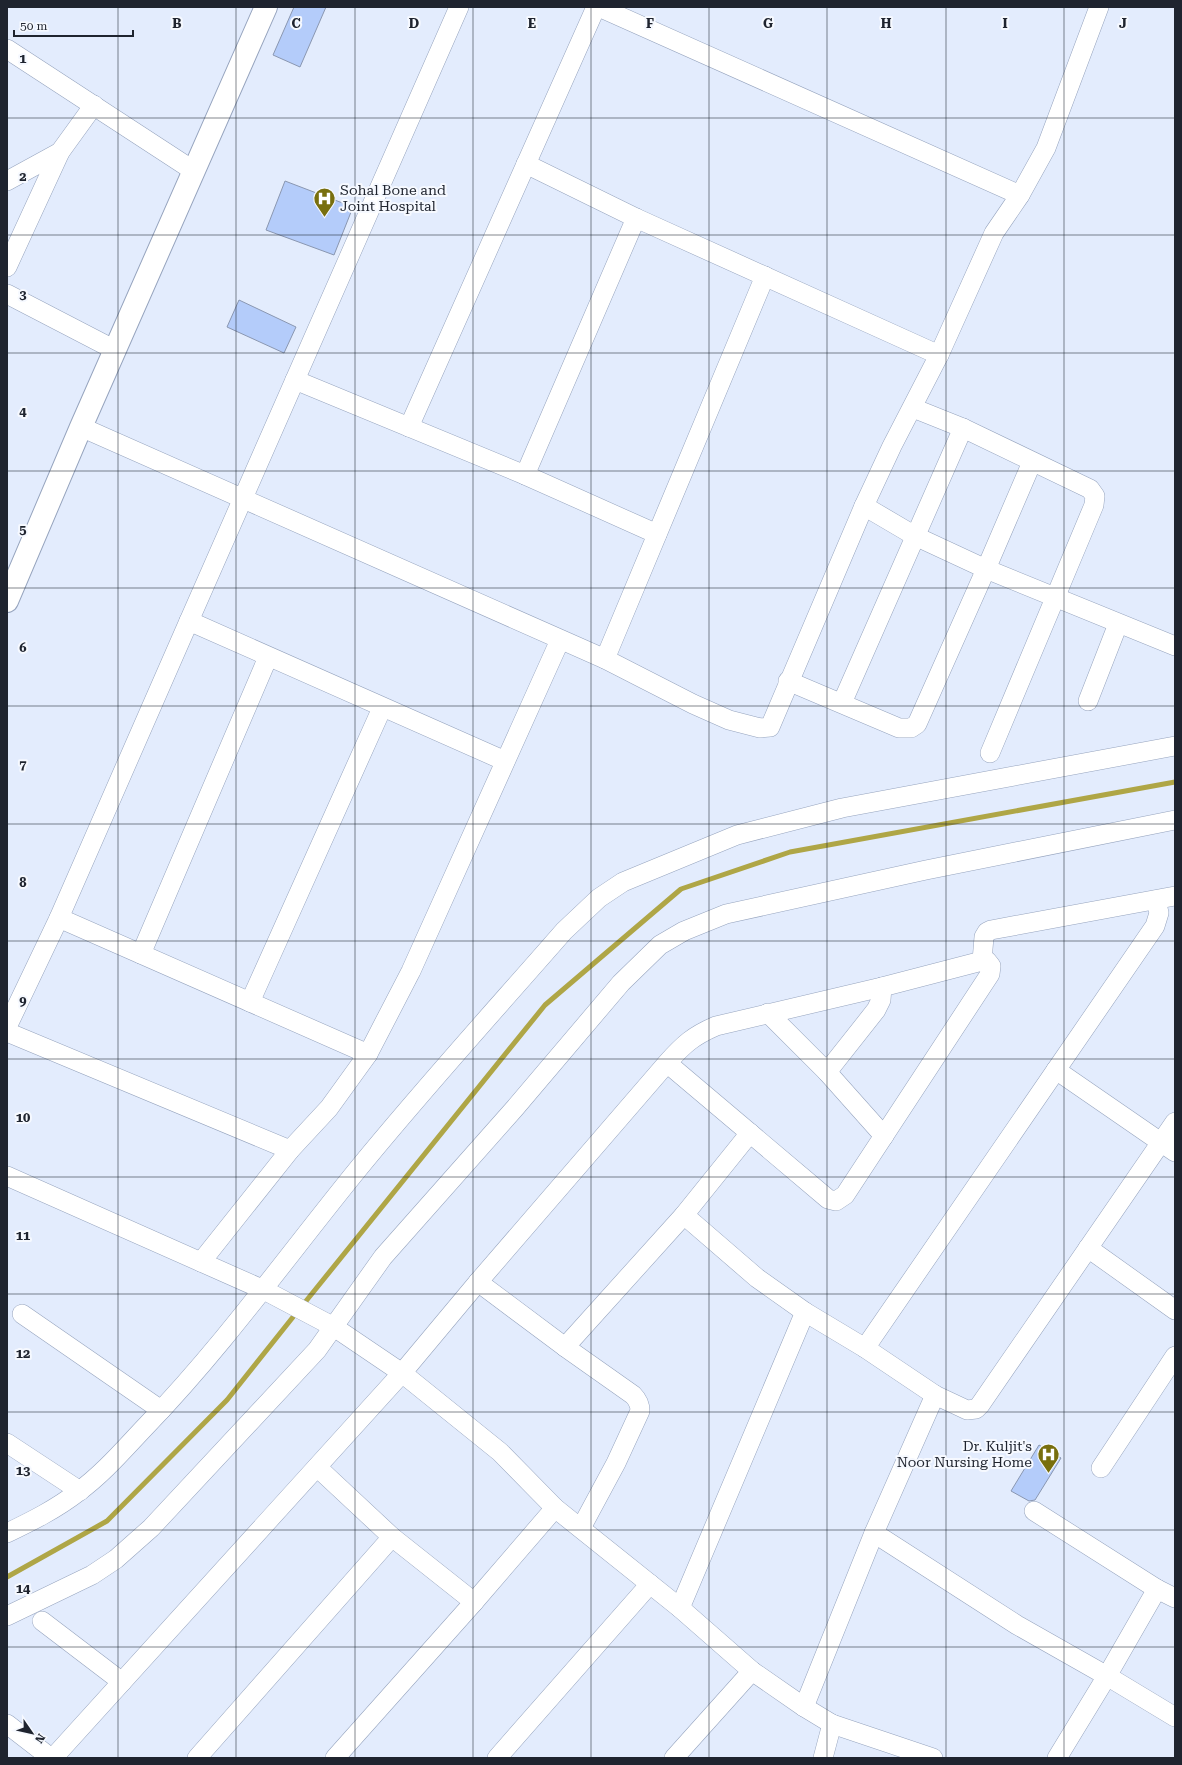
<svg xmlns="http://www.w3.org/2000/svg" width="1182" height="1765" font-family="'Roboto Serif',serif">
<style>
.lines{fill:none;stroke-linecap:round;stroke-linejoin:round}
.stream{stroke:#afa646;stroke-width:5}
.building{fill:#b4ccfa;stroke:#8a97b1}
.minor-casing{stroke:#96a4be;stroke-width:20}
.major-casing{stroke:#96a4be;stroke-width:24}
.minor{stroke:#fff;stroke-width:19}
.major{stroke:#fff;stroke-width:22}
.grid{fill:none;stroke:#1f242f;stroke-width:1;stroke-opacity:0.55}
.labels{text-anchor:middle;dominant-baseline:central;stroke-width:4;stroke-linejoin:round;paint-order:stroke}
.poi-label{font-size:14px;fill:#1f242f;stroke:#f6f9ff;text-anchor:start}
.grid-label{font-size:13px;text-anchor:middle;font-weight:bold;fill:#1f242f;stroke:#f6f9ff;stroke-width:4;stroke-linejoin:round;paint-order:stroke}
</style>
<rect width="100%" height="100%" fill="#e3ecfd"/>
<g class="lines">
<!-- stream -->
<g class="stream">
<path d="M302,1306L545,1005L681,889L790,852L1175,782"/>
<path d="M7,1577L107,1521L227,1400L297,1312"/>
</g>
</g>
<!-- building -->
<g class="building">
<path d="M294,7H326L300,67L273,55Z"/>
<path d="M285,181L353,207L334,255L266,230Z"/>
<path d="M239,300L296,327L284,353L227,327Z"/>
<path d="M1039,1445L1061,1458L1035,1500L1029,1501L1011,1491Z"/>
</g>
<g class="lines">
<defs>
<g id="minor">
<path d="M599,7L1020,195"/>
<path d="M7,49L194,171"/>
<path d="M526,164L636,218L939,355"/>
<path d="M7,181L60,152"/>
<path d="M7,267L60,152L94,105"/>
<path d="M7,294L115,350"/>
<path d="M295,380L525,475L657,534"/>
<path d="M913,408L963,428L1090,489L1095,496L1094,505L990,753"/>
<path d="M81,427L605,659L693,704L729,720L760,728L770,727L864,506L892,446L939,355L994,233L1020,195L1046,148L1099,7"/>
<path d="M409,427L596,7"/>
<path d="M525,475L636,218"/>
<path d="M864,506L915,536L986,569L1175,646"/>
<path d="M189,621L459,7"/>
<path d="M605,659L765,276"/>
<path d="M788,681L899,728H911L917,724L986,569L1032,462"/>
<path d="M1088,701L1118,624"/>
<path d="M842,703L963,428"/>
<path d="M59,918L368,1054"/>
<path d="M141,954L268,657"/>
<path d="M982,961L984,937L987,932L991,930L1175,896"/>
<path d="M250,1002L382,708"/>
<path d="M768,1013L827,1072L884,1136"/>
<path d="M7,1027L59,918L189,621L505,761"/>
<path d="M7,1032L290,1150"/>
<path d="M1056,1070L1175,1152"/>
<path d="M827,1072L876,1010L881,1000L882,987"/>
<path d="M7,1176L264,1290L334,1327L402,1373L500,1452L555,1508L680,1608L752,1671L804,1707L832,1724L933,1758"/>
<path d="M684,1215L757,1278L805,1312L865,1348L935,1395L967,1410L976,1409L980,1405L1175,1122"/>
<path d="M1088,1248L1175,1310"/>
<path d="M201,1262L290,1150L329,1108L368,1054L411,971L560,640"/>
<path d="M478,1282L565,1347L633,1395C638,1400 640,1404 640,1411L616,1463L581,1528"/>
<path d="M22,1314L161,1410"/>
<path d="M565,1347L684,1215L750,1133"/>
<path d="M865,1348L1155,926L1159,913L1156,900"/>
<path d="M7,1443L80,1491"/>
<path d="M317,1467L392,1537L474,1602"/>
<path d="M1101,1468L1175,1356"/>
<path d="M1034,1511L1157,1589L1175,1598"/>
<path d="M7,1533C32,1521 56,1509 78,1492C104,1473 125,1448 147,1425C224,1345 288,1255 358,1169C424,1088 495,1010 564,931L599,898L623,882L737,835L842,808L1175,746"/>
<path d="M874,1533L1017,1625L1107,1676L1175,1717"/>
<path d="M680,1608L805,1312"/>
<path d="M7,1616L92,1575L116,1559L151,1528L317,1350L383,1257L515,1108L621,983L660,945L684,931L726,914L926,870L1175,820"/>
<path d="M42,1621L122,1682"/>
<path d="M804,1707L874,1533L935,1395"/>
<path d="M7,1724L51,1758"/>
<path d="M53,1758L402,1373L478,1282L667,1063C684,1044 693,1036 716,1026L882,987L982,961H987L991,966L990,974L845,1195L836,1201L828,1199L667,1063"/>
<path d="M197,1758L392,1537"/>
<path d="M335,1758L474,1602L555,1508"/>
<path d="M497,1758L650,1584"/>
<path d="M674,1758L752,1671"/>
<path d="M823,1758L832,1724"/>
<path d="M1057,1758L1107,1676L1157,1589"/>
</g>
<path id="major" d="M7,601L81,427L266,7"/>
</defs>
<!-- minor casing -->
<use href="#minor" class="minor-casing"/>
<!-- major casing -->
<use href="#major" class="major-casing"/>
<!-- minor -->
<use href="#minor" class="minor"/>
<!-- major -->
<use href="#major" class="major"/>
</g>
<!-- grid -->
<path class="grid" d="M118,7V1758M236,7V1758M355,7V1758M473,7V1758M591,7V1758M709,7V1758M827,7V1758M946,7V1758M1064,7V1758M7,118H1175M7,235H1175M7,353H1175M7,471H1175M7,588H1175M7,706H1175M7,824H1175M7,941H1175M7,1059H1175M7,1177H1175M7,1294H1175M7,1412H1175M7,1530H1175M7,1647H1175"/>
<!-- icons -->
<defs>
<symbol id="hospital-pin" viewBox="-11 -11 22 30"><path d="M0 17L-7.5 6A9.5 9.5 0 1 1 7.5 6Z" fill="#786f0e" stroke="#f6f9ff"/><path d="M-5-5h3v3.5h4V-5h3V5h-3V1.5h-4V5h-3Z" fill="#fff"/></symbol>
</defs>
<g fill-rule="evenodd">
<use href="#hospital-pin" x="312" y="186" width="25" height="34"/>
<use href="#hospital-pin" x="1036" y="1442" width="25" height="34"/>
</g>
<g class="labels">
<!-- poi labels -->
<g class="poi-label">
<text x="340" y="190">Sohal Bone and<tspan x="340" dy="16">Joint Hospital</tspan></text>
<text x="1032" y="1446" text-anchor="end">Dr. Kuljit's<tspan x="1032" dy="16">Noor Nursing Home</tspan></text>
</g>
</g>
<g class="grid-label">
<text x="177" y="28">B</text>
<text x="296" y="28">C</text>
<text x="414" y="28">D</text>
<text x="532" y="28">E</text>
<text x="650" y="28">F</text>
<text x="768" y="28">G</text>
<text x="886" y="28">H</text>
<text x="1005" y="28">I</text>
<text x="1123" y="28">J</text>
<text x="23" y="63">1</text>
<text x="23" y="181">2</text>
<text x="23" y="299">3</text>
<text x="23" y="416">4</text>
<text x="23" y="534">5</text>
<text x="23" y="652">6</text>
<text x="23" y="769">7</text>
<text x="23" y="887">8</text>
<text x="23" y="1005">9</text>
<text x="23" y="1122">10</text>
<text x="23" y="1240">11</text>
<text x="23" y="1358">12</text>
<text x="23" y="1475">13</text>
<text x="23" y="1593">14</text>
</g>
<!-- border -->
<rect width="1182" height="1765" fill="none" stroke="#1f242f" stroke-width="16"/>
<!-- north arrow -->
<g transform="translate(32 1733) rotate(124)" stroke="#f6f9ff" stroke-width="3" paint-order="stroke">
<path d="M0-3L7 15L0 10L-7 15Z" fill="#1f242f"/>
<text y="-6" font-size="11" font-weight="bold" text-anchor="middle" fill="#1f242f">N</text>
</g>
<!-- scale -->
<path d="M14 30v6h119v-6" fill="none" stroke="#1f242f" stroke-width="2"/>
<text x="20" y="30" font-size="12" fill="#1f242f" stroke="#f6f9ff" stroke-width="3" paint-order="stroke">50 m</text>
</svg>
